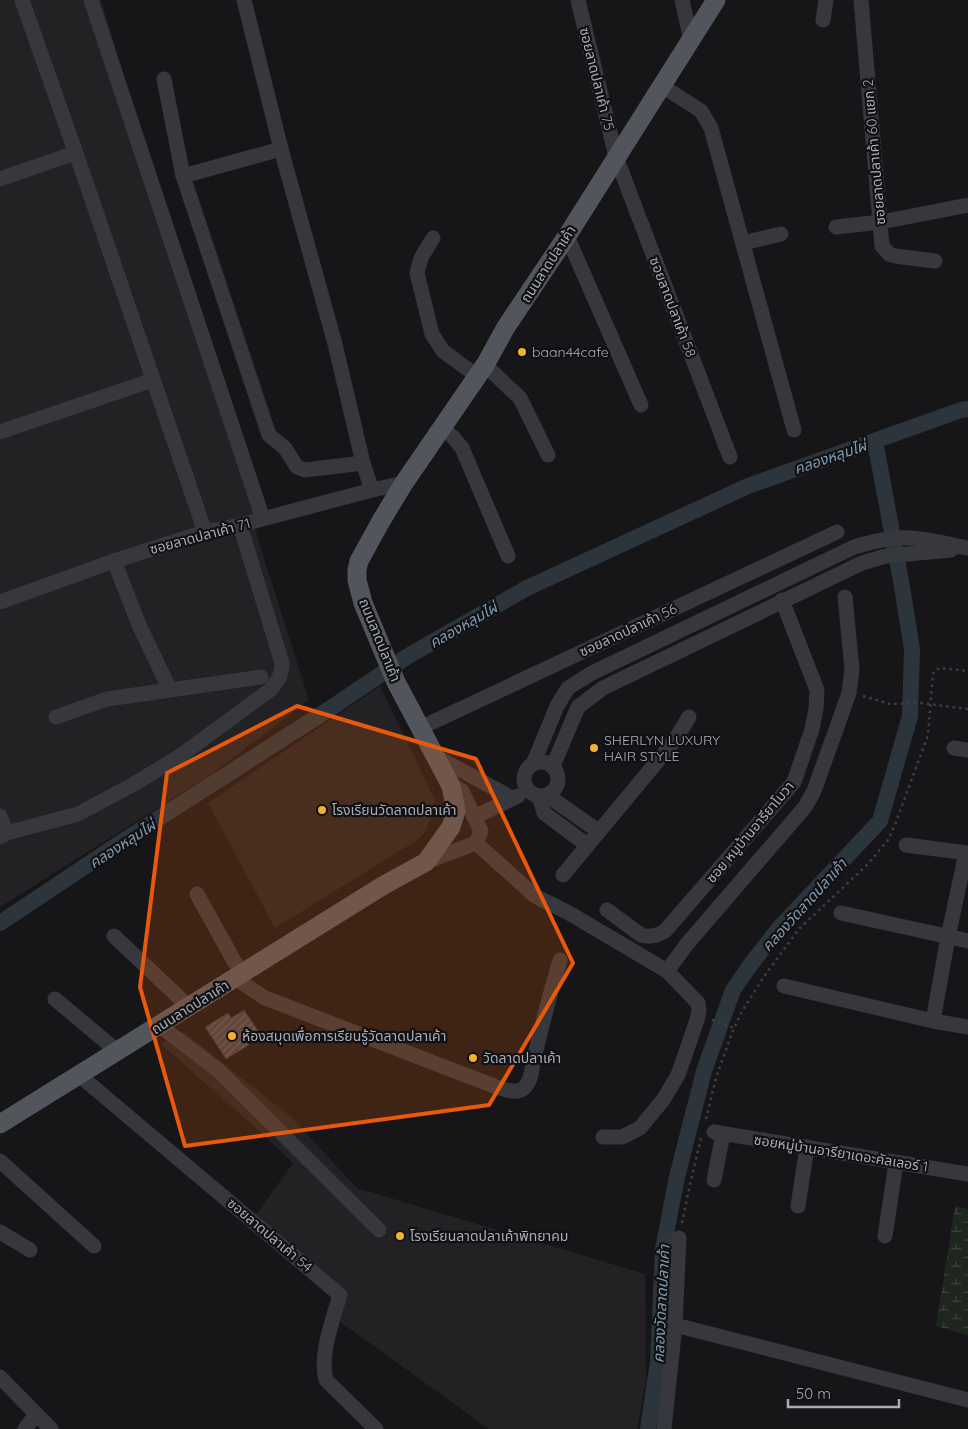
<svg xmlns="http://www.w3.org/2000/svg" width="968" height="1429" font-family="Quicksand,'Noto Sans Thai',sans-serif">
<style>
.built{fill:#222225}
.wetland{fill:url(#wetland-marsh)}
.lines{fill:none;stroke-linecap:round;stroke-linejoin:round}
.canal{stroke:#2c353c;stroke-width:16}
.building{fill:url(#building-hatch);stroke:#303034}
.path{stroke:#3d3f44;stroke-width:2.5;stroke-dasharray:2.5 4;stroke-linecap:butt}
.minor{stroke:#37383d;stroke-width:15}
.major{stroke:#53555c;stroke-width:19}
.marked{fill:#e8590c;fill-opacity:0.2;stroke:#e8590c;stroke-width:4;stroke-linejoin:round}
.poi-dot{fill:#f2b134;stroke:#111113;stroke-width:2}
.labels{text-anchor:middle;dominant-baseline:central;stroke-width:4.5;stroke-linejoin:round;paint-order:stroke}
.street-label{font-size:14px;fill:#a8adb8;stroke:#111113}
.poi-label{font-size:14px;fill:#a8adb8;stroke:#111113;text-anchor:start}
.water-label{font-size:15px;font-style:italic;fill:#7f9bb3;stroke:#111113}
</style>
<defs>
<pattern id="wetland-marsh" width="20" height="14" patternUnits="userSpaceOnUse" patternTransform="scale(1.25)"><rect width="20" height="14" fill="#1e261f"/><path d="M1 5h8M5 5V1M11 12h8M15 12V8" fill="none" stroke="#3c433d"/></pattern>
<pattern id="building-hatch" width="6" height="6" patternUnits="userSpaceOnUse" patternTransform="scale(1.25)"><rect width="6" height="6" fill="#404145"/><path d="M-1 1l2-2M0 6l6-6M5 7l2-2" fill="none" stroke="#595a5e"/></pattern>
</defs>
<rect width="100%" height="100%" fill="#161618"/>
<!-- built -->
<g class="built">
<path d="M0,0H101L250,493L257,536L309,700L209,776L0,907Z"/>
<path d="M380,686L435,800L431,818L425,832L419,839L275,928L208,803Z"/>
<path d="M184,1032L291,1117L357,1188L645,1274L646,1379L637,1429H489L339,1321L348,1293L256,1215L293,1163L258,1130L161,1044Z"/>
</g>
<!-- wetland -->
<path class="wetland" d="M955,1206L968,1209V1335L936,1326Z"/>
<g class="lines">
<!-- canal -->
<g class="canal">
<path d="M0,923L120,843L331,708L408,656L527,588L748,486L961,410L968,409"/>
<path d="M648,1429L658,1362L663,1249L677,1177L704,1071L733,990L751,964L780,927L880,821L910,716L912,649L901,581L875,441"/>
</g>
</g>
<!-- building -->
<path class="building" d="M244,1010L259,1032L246,1040L249,1045L226,1059L205,1027L228,1013L231,1018Z"/>
<g class="lines">
<!-- path -->
<g class="path">
<path d="M863,696L890,704L921,703L968,709"/>
<path d="M712,1020L734,1028"/>
<path d="M706,1119L716,1078L732,1033L741,1013L763,978L799,929L867,865L888,840L896,822L928,735L933,674L935,670L941,668L968,671"/>
<path d="M682,1223L689,1189L701,1138"/>
</g>
<!-- minor -->
<g class="minor">
<path d="M22,0L87,185L205,532"/>
<path d="M91,0L263,519"/>
<path d="M244,0L281,149L335,344L363,463L372,490"/>
<path d="M578,0L616,157L730,457"/>
<path d="M682,0L691,40"/>
<path d="M861,0L882,246L889,254L895,256L935,261"/>
<path d="M823,20L826,0"/>
<path d="M164,79L183,176L269,435L285,448L297,467L305,470L363,463"/>
<path d="M662,86L701,111L711,128L794,430"/>
<path d="M183,176L281,149"/>
<path d="M0,179L75,153"/>
<path d="M836,227L881,222L968,205"/>
<path d="M567,236L641,405"/>
<path d="M433,238L421,258L417,273L432,334L443,351L477,376"/>
<path d="M743,243L781,234"/>
<path d="M485,365L520,398L548,455"/>
<path d="M442,428L453,437L462,448L508,556"/>
<path d="M0,432L153,380"/>
<path d="M0,602L114,561L205,532L240,525L372,490L404,483"/>
<path d="M170,690L261,677"/>
<path d="M56,717L107,699L170,690L140,627L114,561"/>
<path d="M420,728L837,532"/>
<path d="M954,748L968,750"/>
<path d="M435,756L512,798"/>
<circle cx="541" cy="779" r="17"/>
<path d="M533,764L557,706L568,688L592,673L854,547C868,543 882,539 897,538C920,536 945,544 968,548"/>
<path d="M553,766L578,707L603,688L862,563L886,556L951,550"/>
<path d="M547,795L598,831"/>
<path d="M539,796L544,813L587,845"/>
<path d="M0,816L7,833"/>
<path d="M474,817L518,796"/>
<path d="M0,837L7,833L78,814L134,784L180,756L270,690C278,681 282,675 282,663L240,525"/>
<path d="M476,843L535,896L569,913L667,971L698,1003L699,1011L697,1020L678,1075L663,1100L640,1128L622,1137H603"/>
<path d="M906,845L968,853"/>
<path d="M426,862L476,843L481,831L462,791L448,782"/>
<path d="M563,875L675,740L689,717"/>
<path d="M197,894L234,961L243,974"/>
<path d="M607,910L641,935C650,938 657,936 665,931L794,782L812,729L816,709L817,690L782,600"/>
<path d="M841,913L968,941"/>
<path d="M114,936L189,1007"/>
<path d="M667,971L687,944L805,807L814,791L849,693L852,669L845,597"/>
<path d="M235,978L265,998L494,1086C503,1089 516,1095 524,1088C531,1082 532,1070 533,1063C541,1028 550,994 560,960"/>
<path d="M784,986L933,1021L968,1027"/>
<path d="M55,999L117,1051"/>
<path d="M933,1021L948,937L966,853"/>
<path d="M159,1025L219,1071L379,1230"/>
<path d="M79,1075L340,1295C333,1319 319,1356 326,1380L376,1429"/>
<path d="M714,1132L968,1174"/>
<path d="M0,1161L94,1246"/>
<path d="M714,1180L723,1134"/>
<path d="M798,1206L807,1147"/>
<path d="M0,1232L30,1250"/>
<path d="M885,1236L896,1163"/>
<path d="M675,1325L968,1400"/>
<path d="M0,1377L51,1429"/>
<path d="M25,1429L36,1414"/>
<path d="M664,1429L675,1325L679,1238"/>
</g>
<!-- major -->
<path class="major" d="M0,1124L384,885L426,862L451,827L456,811L451,786L396,682L363,603L357,580V570L359,561L381,521L404,483L485,365L506,327L567,236L716,0"/>
</g>
<!-- marked area -->
<path class="marked" d="M297,706L476,759L573,963L489,1105L185,1146L140,987L167,773Z"/>
<!-- markers -->
<g class="poi-dot">
<circle cx="522" cy="352" r="5"/>
<circle cx="594" cy="748" r="5"/>
<circle cx="322" cy="810" r="5"/>
<circle cx="232" cy="1036" r="5"/>
<circle cx="473" cy="1058" r="5"/>
<circle cx="400" cy="1236" r="5"/>
</g>
<g class="labels">
<!-- street labels -->
<g class="street-label">
<text transform="translate(597 79) rotate(76)">ซอยลาดปลาเค้า 75</text>
<text transform="translate(874 152) rotate(-95)">ซอยลาดปลาเค้า 60 แยก 2</text>
<text transform="translate(548 264) rotate(-57)">ถนนลาดปลาเค้า</text>
<text transform="translate(673 307) rotate(69)">ซอยลาดปลาเค้า 58</text>
<text transform="translate(200 536) rotate(-15)">ซอยลาดปลาเค้า 71</text>
<text transform="translate(628 630) rotate(-25)">ซอยลาดปลาเค้า 56</text>
<text transform="translate(380 640) rotate(68)">ถนนลาดปลาเค้า</text>
<text transform="translate(750 832) rotate(-50)">ซอย หมูบ้านอารียาโมวา</text>
<text transform="translate(190 1007) rotate(-32)">ถนนลาดปลาเค้า</text>
<text transform="translate(841 1153) rotate(9)">ซอยหมู่บ้านอารียาเดอะคัลเลอร์ 1</text>
<text transform="translate(270 1235) rotate(40)">ซอยลาดปลาเค้า 54</text>
</g>
<!-- poi labels -->
<g class="poi-label">
<text x="532" y="352">baan44cafe</text>
<text x="604" y="740">SHERLYN LUXURY<tspan x="604" dy="16">HAIR STYLE</tspan></text>
<text x="332" y="810">โรงเรียนวัดลาดปลาเค้า</text>
<text x="242" y="1036">ห้องสมุดเพื่อการเรียนรู้วัดลาดปลาเค้า</text>
<text x="483" y="1058">วัดลาดปลาเค้า</text>
<text x="410" y="1236">โรงเรียนลาดปลาเค้าพิทยาคม</text>
</g>
<!-- water labels -->
<g class="water-label">
<text transform="translate(830 457) rotate(-19)">คลองหลุมไผ่</text>
<text transform="translate(463 625) rotate(-30)">คลองหลุมไผ่</text>
<text transform="translate(122 844) rotate(-33)">คลองหลุมไผ่</text>
<text transform="translate(804 905) rotate(-48)">คลองวัดลาดปลาเค้า</text>
<text transform="translate(661 1304) rotate(-87)">คลองวัดลาดปลาเค้า</text>
</g>
</g>
<!-- scale -->
<path d="M788 1399v8h111v-8" fill="none" stroke="#a8adb8" stroke-width="2.5"/>
<text x="796" y="1399" font-size="15" fill="#a8adb8" stroke="#111113" stroke-width="4" paint-order="stroke">50 m</text>
</svg>
